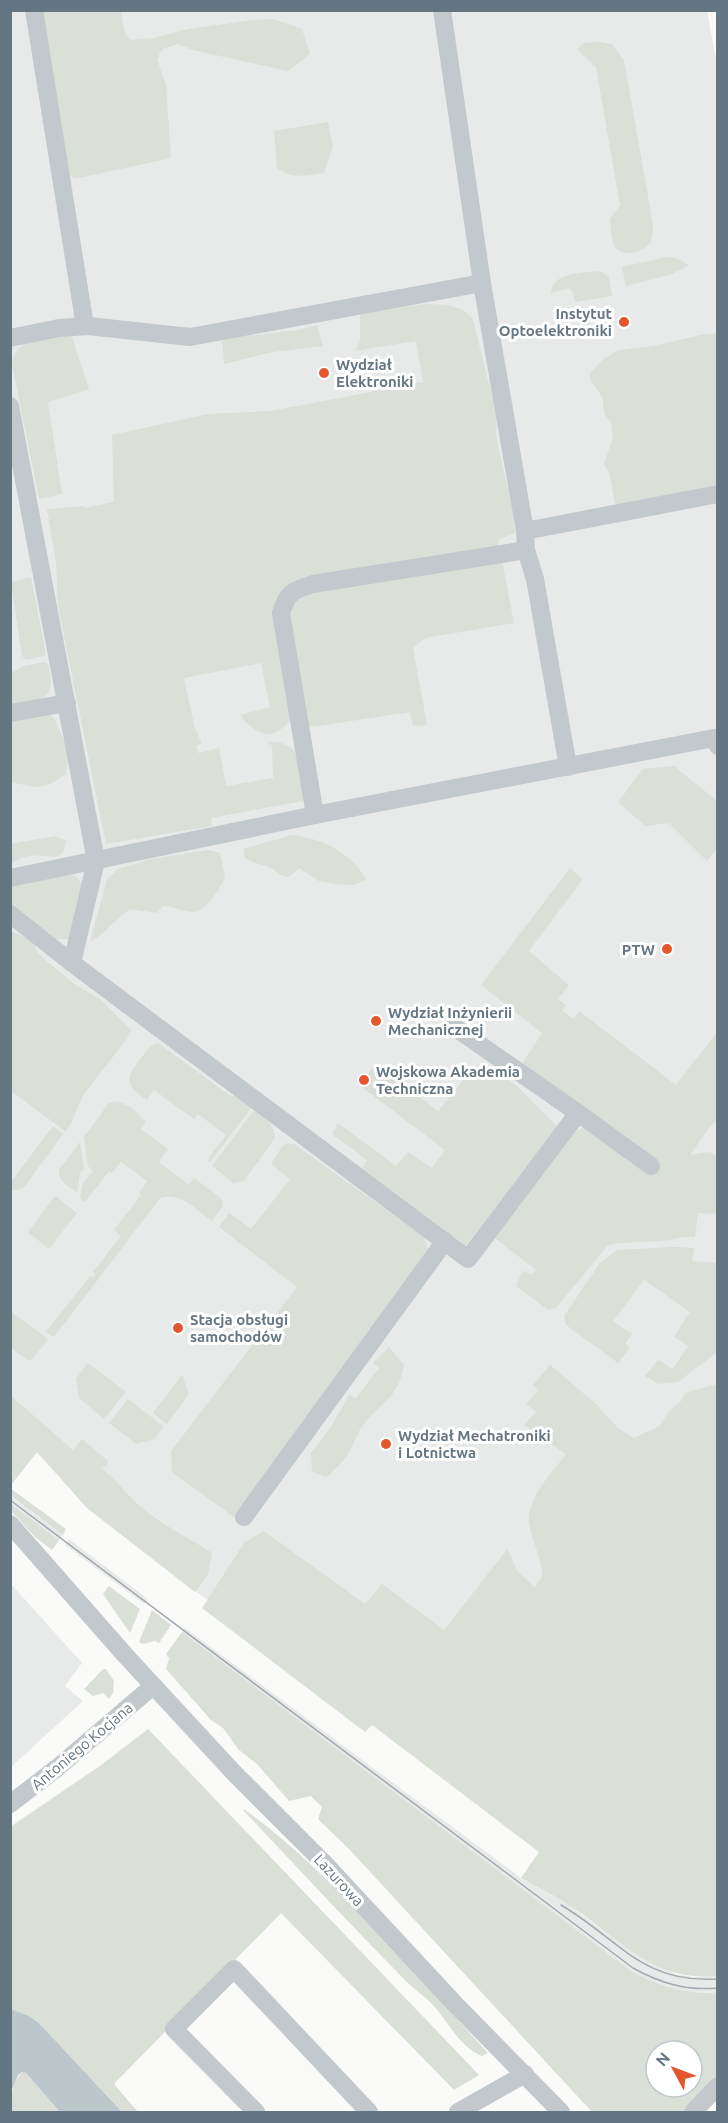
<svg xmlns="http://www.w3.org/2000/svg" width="728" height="2123" font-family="Ubuntu,sans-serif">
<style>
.built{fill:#e8e9e9}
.green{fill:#dadfd7;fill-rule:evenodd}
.water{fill:#bbc7cb}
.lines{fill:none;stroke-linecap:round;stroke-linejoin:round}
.minor{stroke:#c3c8cc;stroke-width:18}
.tram{stroke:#a2aab0;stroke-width:1.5}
.poi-dot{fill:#e4572e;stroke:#fff;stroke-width:2}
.labels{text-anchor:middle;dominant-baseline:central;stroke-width:6;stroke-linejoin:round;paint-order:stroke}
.poi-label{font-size:15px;font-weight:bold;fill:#657683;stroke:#fff;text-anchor:start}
.street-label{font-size:15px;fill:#657683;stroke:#fff}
</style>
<rect width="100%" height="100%" fill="#fafaf8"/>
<!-- built -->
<g class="built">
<path d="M10,11H707L718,70L717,1431L548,1600L518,1572L506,1550L371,1725L87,1508L37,1451L11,1431Z"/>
<path d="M10,1496L63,1535L59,1540L11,1504Z"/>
<path d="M69,1539L148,1599L144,1604L65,1545Z"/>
<path d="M11,1584L82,1663L65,1686L83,1701L11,1767Z"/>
<path d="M185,1628L521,1878L569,1905L636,1955L676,1974L691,1977L717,1976V1992H683L648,1980L631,1971L182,1632Z"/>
</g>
<!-- green -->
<g class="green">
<path d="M38,11H121L124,30L130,40L154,38L188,29L254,20L274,19L302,29L310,54L288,71L193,50L178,44L162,49L157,59L166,85L171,158L74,179L67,171Z"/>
<path d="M599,42L612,44L624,60L653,225C653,231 653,239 649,244C643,252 622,258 615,247C611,240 611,228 610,219L620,205L596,67L577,49L583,43Z"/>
<path d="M328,122L333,147L324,173C306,175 292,180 277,168L274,131Z"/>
<path d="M667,257L676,258L689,265L672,274L626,286L622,267Z"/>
<path d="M600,271L609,277L612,296L575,302L572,291L569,288L551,293C553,271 584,273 600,271Z"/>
<path d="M425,304L447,305L462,309L473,319L487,377L497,410L496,436L512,507L515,533L498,540L514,623L425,638L413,648L427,725L413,726L410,712L318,726L308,727L292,718C273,742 258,737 240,715L270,707L261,663L184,678L195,729L202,743L196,746L198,753L219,748L226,786L273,778L272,746L268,742C303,740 299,768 305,795L303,801L211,818L212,826L106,844L58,606L56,563L47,509L85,506V508L114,502L112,435L208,414L271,411L423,382L416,341L355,351L360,341V315L377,311Z"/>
<path d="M317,325L323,346L272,352L224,364L222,339L299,330Z"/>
<path d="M717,333V489L616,510L610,475L604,464L613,438L611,422L605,415L603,406V398L591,381L590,374L602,360L619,350L654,346L705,334Z"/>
<path d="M71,335L89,389L48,402L62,494L39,499L12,364C15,336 49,339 71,335Z"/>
<path d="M31,577L46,654L44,656L26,660L22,656L11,582Z"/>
<path d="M45,662L48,665C49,671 52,682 50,689C47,702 21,702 11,704V673L24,666Z"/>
<path d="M45,712L54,718L69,751L66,774C58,780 46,787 35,787C27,786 20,783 11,783L10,717Z"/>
<path d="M674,766L717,801V849L707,861L669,823L645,826L618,802L643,769Z"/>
<path d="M292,835C323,839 350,852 366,879L354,885L335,884L319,881L299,868L289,877C279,877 277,870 268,867C259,863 254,864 245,858L243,849Z"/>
<path d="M55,836L67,841L62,853L56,857C38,855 25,853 11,864V844Z"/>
<path d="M208,850L220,853L225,878C218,889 208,912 192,912C182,911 173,906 163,906L157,913L130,909C115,919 107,932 90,942L107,879L118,869L151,859Z"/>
<path d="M570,868L583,879L529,951L569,985L558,999L566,1005L562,1010L573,1019L579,1011L676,1085L717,1032V1120L709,1128L690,1155L710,1152L717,1157V1214L698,1213L695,1237C680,1236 675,1240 661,1241C643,1242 626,1242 608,1245L556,1308L548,1310L516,1286L522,1271L532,1274L536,1270L492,1236L566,1136L582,1128L595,1129L522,1064L542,1033L481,985Z"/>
<path d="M71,874L76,876L82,884L69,939H57L11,904L10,885Z"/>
<path d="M10,930L33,942L38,953L49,963L73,983L101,1000L131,1030L126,1040L83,1095L70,1125L65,1131L11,1091Z"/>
<path d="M158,1043L229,1095L238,1097L252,1107L210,1162L207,1160L226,1135L198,1114L194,1119L154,1090L147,1100C125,1085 125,1078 141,1058C146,1052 149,1045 158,1043Z"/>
<path d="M376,1063L438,1111L474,1067L486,1064L518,1087L557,1126L468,1243L465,1245L362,1168L367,1160L332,1134L338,1123L396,1166L408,1152L432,1168L445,1150L359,1085Z"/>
<path d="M118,1101L132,1108L146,1122L141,1129L168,1149L159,1162L189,1185L194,1178L221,1198L223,1206L212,1221C198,1211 179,1191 160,1198L54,1337L46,1332L90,1276L93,1278L96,1274L93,1272L121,1236L114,1230L141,1195L139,1193L147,1181L121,1162L112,1173L109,1171L85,1202L80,1198L83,1183L93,1171L88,1166L84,1137L109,1103Z"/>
<path d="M255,1109C265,1117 273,1124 275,1138L244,1181L233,1183L212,1166Z"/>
<path d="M53,1126L63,1134L25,1186L21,1189L11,1191V1182Z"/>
<path d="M80,1142L84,1169L80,1173L77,1193C70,1187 57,1181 59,1170Z"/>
<path d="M287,1143L294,1144L424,1237L429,1252L235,1518L172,1472L171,1451L297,1287L219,1227L229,1213L251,1229L290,1179L271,1164L281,1148Z"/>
<path d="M55,1196L77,1213L49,1249L28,1232Z"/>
<path d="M674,1247L694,1248L692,1261L717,1263V1352L678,1382L658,1384L645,1376L658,1360L673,1369L688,1346L674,1337L690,1312L644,1280L613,1321L632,1334L625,1343L630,1348L618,1363L566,1325L564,1316L600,1263L617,1250Z"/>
<path d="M10,1311L48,1339L32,1360H27L11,1348Z"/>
<path d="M389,1347L404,1365C398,1399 383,1399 363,1425C355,1435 352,1451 343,1461C338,1467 332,1472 326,1477L312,1471L311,1453L331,1427L349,1395L356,1398L379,1368L373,1363Z"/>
<path d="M88,1363L126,1392L104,1419L79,1398L76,1379Z"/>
<path d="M550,1365L596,1404L619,1429L634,1438L660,1426L668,1412L682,1400L685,1393L717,1384V1976C650,1982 620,1938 569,1905C553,1895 537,1887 521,1878L539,1852L372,1725L365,1732L202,1608L244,1543L264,1531L365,1604L382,1584L444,1630L507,1549L518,1572L535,1587C537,1584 541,1579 542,1575C544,1565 529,1534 529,1519C530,1494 552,1473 566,1454L524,1425L536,1412L526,1404L538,1390L533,1385Z"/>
<path d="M182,1375L189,1394L167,1424L153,1413Z"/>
<path d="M11,1396L73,1450L82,1439L109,1462L102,1469C120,1483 132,1502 151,1515C170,1529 192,1540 212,1553L208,1575L195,1592L87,1508L37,1452L11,1485Z"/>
<path d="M128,1399L164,1427L154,1439L136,1444L109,1423Z"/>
<path d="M10,1488L66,1529L63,1535L11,1496Z"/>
<path d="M11,1504L59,1540L52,1550L35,1537L11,1511Z"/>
<path d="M109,1586L140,1609L130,1633L103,1594Z"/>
<path d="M152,1610L171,1625L159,1643L155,1641L143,1644L139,1642Z"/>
<path d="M182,1632L631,1971C658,1986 686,1995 717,1992V2076L683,2112H592L349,1849L318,1819L322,1807L311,1796L289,1801L257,1764L239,1750L223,1728L211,1720L166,1669L169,1658L166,1654ZM656,2051H692V2087H656Z"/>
<path d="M103,1669H106L114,1681L113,1693L109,1699L103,1693L93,1696L84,1689Z"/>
<path d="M148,1729L479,2075L454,2090L281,1913L114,2084L138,2112H122L39,2023L29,2016L11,2009L10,1827L100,1766Z"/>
<path d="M244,1809C336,1877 411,1969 488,2053L482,2056C458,2046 448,2021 432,2004C422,1994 410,1986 401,1976C348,1922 296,1866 243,1810Z"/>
<path d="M22,2072L26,2073L60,2112H11C11,2098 11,2083 22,2072Z"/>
</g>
<!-- water -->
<path class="water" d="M11,2009L29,2016L39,2023L122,2112H60L26,2073L22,2072L18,2075L11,2092Z"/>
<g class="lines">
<!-- minor -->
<g class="minor">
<path d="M34,10L85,326"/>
<path d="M442,10L482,283L525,531L526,550L535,579L568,767"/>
<path d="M10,338L59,328L88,326L190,337L482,283"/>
<path d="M10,406L96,861L72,963"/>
<path d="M525,531L718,494"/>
<path d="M10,713L67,703"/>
<path d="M315,815L281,613C287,593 293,590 313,584L526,550"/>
<path d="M10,878L315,815L714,738L718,746"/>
<path d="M10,914L72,963L468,1259L578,1113L453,1026"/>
<path d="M578,1113L651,1166"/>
<path d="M244,1517L445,1241"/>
<path d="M10,1524L125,1655L235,1774L323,1862L454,2003L561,2112"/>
<path d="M10,1804L57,1768L153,1686"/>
<path d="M256,2112L174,2029L234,1969L369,2112"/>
<path d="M458,2112L525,2074"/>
<path d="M693,2112L718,2086"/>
</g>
<!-- tram -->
<g class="tram">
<path d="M10,1500L633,1968C660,1983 686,1991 718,1988"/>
<path d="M561,1905C619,1939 642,1984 718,1979"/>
</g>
</g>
<!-- markers -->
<g class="poi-dot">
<circle cx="624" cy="322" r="6"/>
<circle cx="324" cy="373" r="6"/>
<circle cx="667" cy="949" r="6"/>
<circle cx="376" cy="1021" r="6"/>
<circle cx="364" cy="1080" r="6"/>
<circle cx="178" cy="1328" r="6"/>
<circle cx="386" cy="1444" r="6"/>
</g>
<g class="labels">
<!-- poi labels -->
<g class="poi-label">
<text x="612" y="313" text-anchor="end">Instytut<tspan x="612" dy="17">Optoelektroniki</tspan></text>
<text x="336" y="364">Wydział<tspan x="336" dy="17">Elektroniki</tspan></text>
<text x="655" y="949" text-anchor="end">PTW</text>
<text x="388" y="1012">Wydział Inżynierii<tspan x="388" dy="17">Mechanicznej</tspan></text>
<text x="376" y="1071">Wojskowa Akademia<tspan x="376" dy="17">Techniczna</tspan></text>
<text x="190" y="1319">Stacja obsługi<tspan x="190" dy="17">samochodów</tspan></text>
<text x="398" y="1435">Wydział Mechatroniki<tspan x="398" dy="17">i Lotnictwa</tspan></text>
</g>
<!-- street labels -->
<g class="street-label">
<text transform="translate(82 1746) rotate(-40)">Antoniego Kocjana</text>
<text transform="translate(339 1880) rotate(47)">Lazurowa</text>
</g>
</g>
<!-- border -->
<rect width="728" height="2123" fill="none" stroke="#657683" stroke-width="24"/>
<!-- north arrow -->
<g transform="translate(674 2069) rotate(311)"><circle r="28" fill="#ffffff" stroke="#c1c8cd" stroke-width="1.5"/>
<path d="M0-4.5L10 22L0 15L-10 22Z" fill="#e4572e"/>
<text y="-9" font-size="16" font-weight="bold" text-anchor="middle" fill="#657683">N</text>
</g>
</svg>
